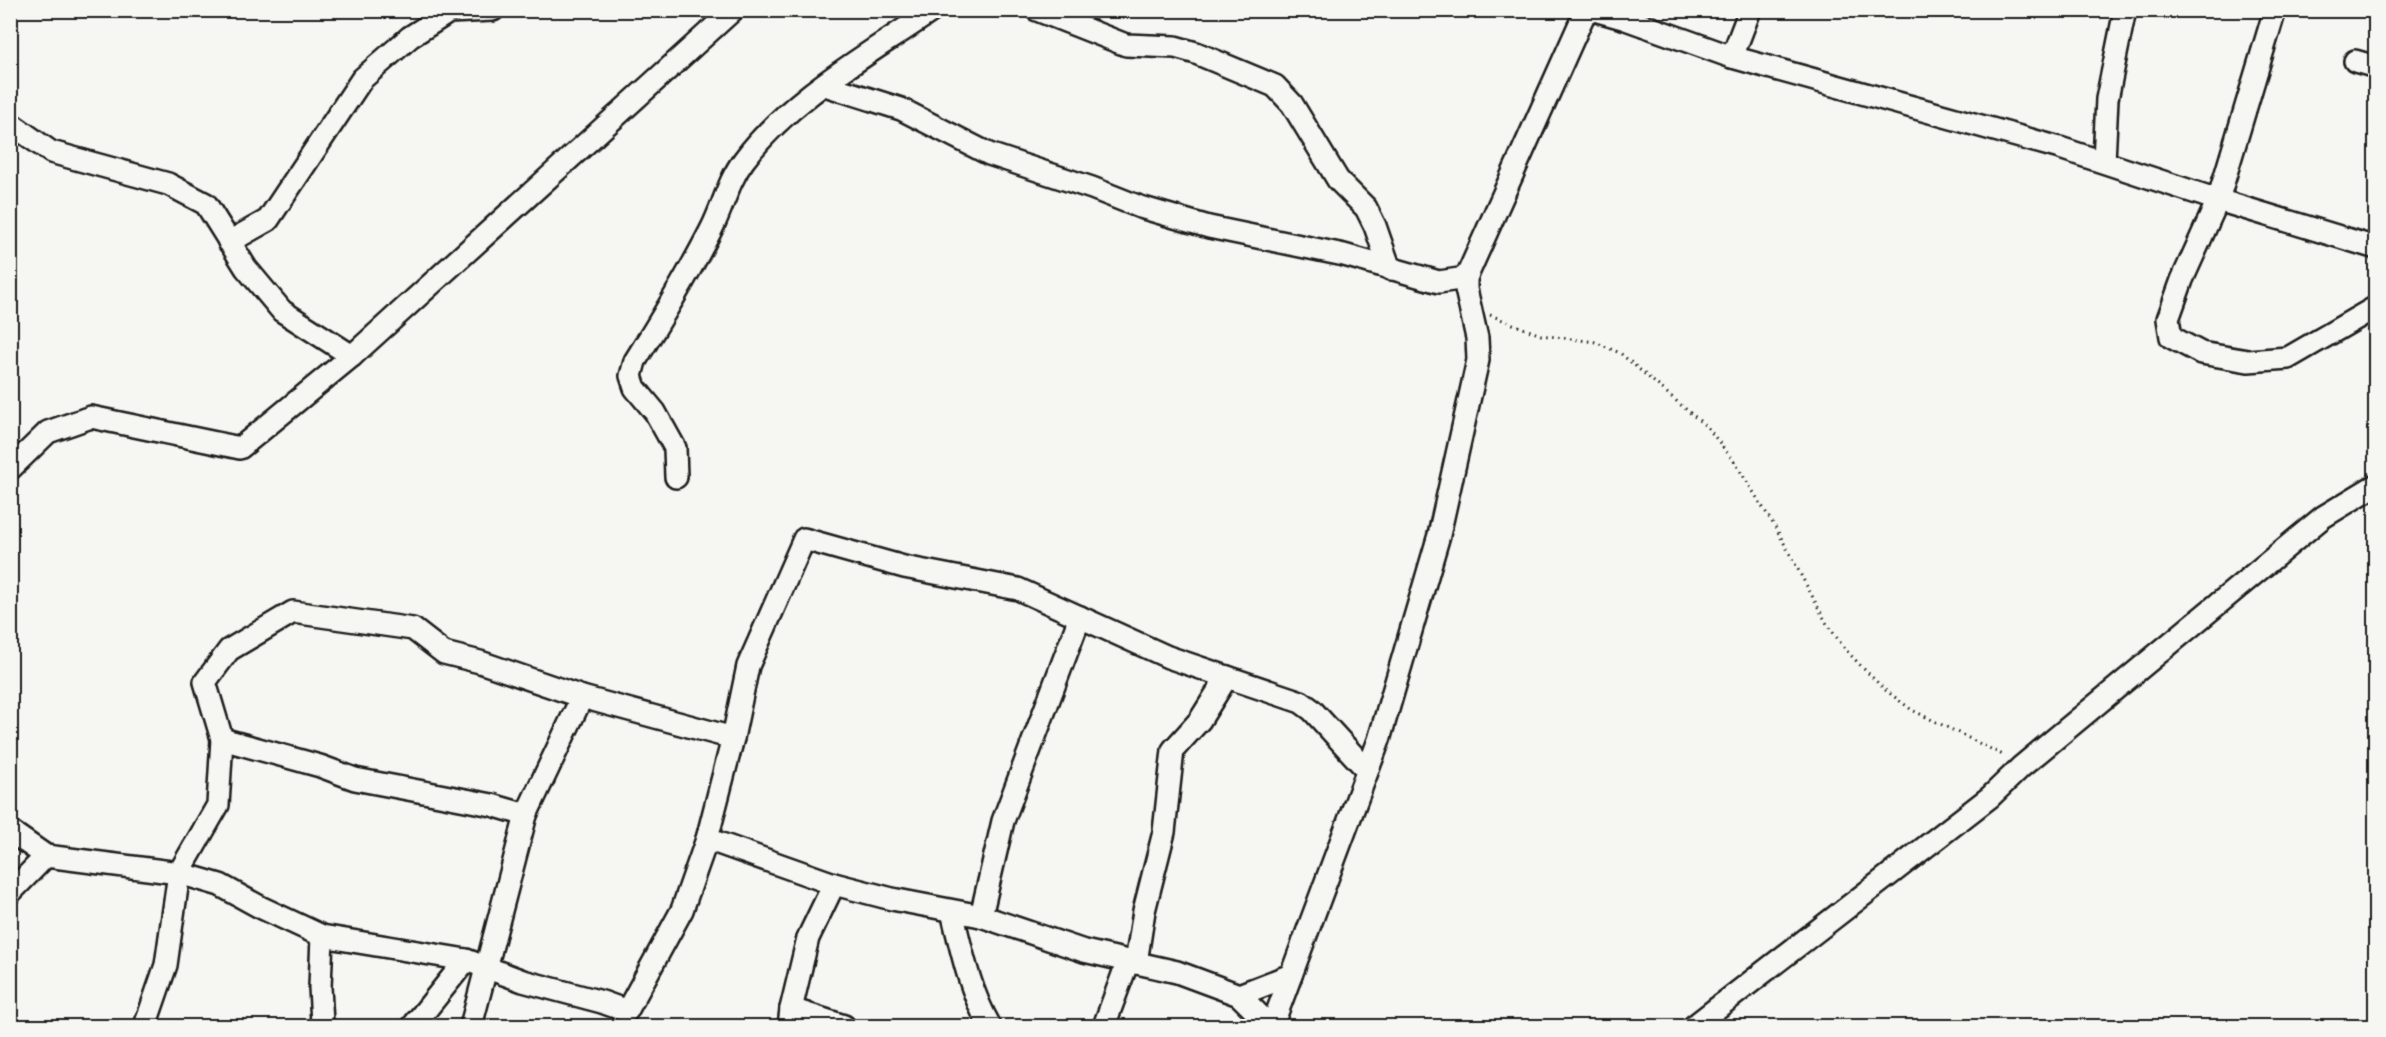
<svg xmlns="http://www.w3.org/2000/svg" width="2386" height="1037" font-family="'Patrick Hand',sans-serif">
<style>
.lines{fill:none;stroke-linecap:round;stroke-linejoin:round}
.street-casing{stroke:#1c1c1c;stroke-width:26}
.path{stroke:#1c1c1c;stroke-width:3;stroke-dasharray:1.5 4.5;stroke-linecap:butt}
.street{stroke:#f6f6f2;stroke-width:21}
</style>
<rect width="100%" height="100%" fill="#f6f6f2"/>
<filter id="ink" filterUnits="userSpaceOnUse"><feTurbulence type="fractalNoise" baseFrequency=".0167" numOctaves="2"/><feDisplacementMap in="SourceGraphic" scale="12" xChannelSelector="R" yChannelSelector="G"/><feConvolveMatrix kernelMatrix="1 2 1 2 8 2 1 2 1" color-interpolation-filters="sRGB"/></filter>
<g filter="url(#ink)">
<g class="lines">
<defs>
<g id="street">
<path d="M1037,10L1126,45L1175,47L1196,53L1275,86L1292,104L1338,180L1366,208L1375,226L1390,269"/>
<path d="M1594,10L1626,19L1732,57L2060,148L2218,200L2376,248"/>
<path d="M2275,10L2218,200L2182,280L2168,319L2171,337L2201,353L2248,361L2288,358L2376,307"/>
<path d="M1732,57L1750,10"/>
<path d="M2355,61L2376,67"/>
<path d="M825,85L901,109L989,154L1092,188L1140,207L1209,227L1344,255L1439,282L1466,278"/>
<path d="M10,123L51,152L168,184L206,204L246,268L282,311L352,356"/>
<path d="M2104,161L2107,99L2125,10"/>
<path d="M229,242L268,220L362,79L410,37L449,12L493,10"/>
<path d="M10,469L48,432L91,417L240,448L352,356L733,10"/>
<path d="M676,477L675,448L655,412L635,388L631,376L635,361C662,318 688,275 711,230C723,207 728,181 744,160C792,96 868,55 933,10"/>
<path d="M222,739L320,766L355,779L492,805L526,815L582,697"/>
<path d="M10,831L46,856L179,873L220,885L260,907L322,936L466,960L523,981L602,1002L627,1011L682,910L707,839L733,738"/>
<path d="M707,839L834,884L892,899L981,916L1084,951L1177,972L1239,995L1270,1026"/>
<path d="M10,893L46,856"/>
<path d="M952,911C961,949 970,992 990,1026"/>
<path d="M981,916L1003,821L1080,617"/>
<path d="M1136,963L1144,911L1164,832L1173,750L1200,720L1227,677"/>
<path d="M1239,995L1291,975"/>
<path d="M791,1009L844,1026"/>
<path d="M145,1026L166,965L179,873L218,805L222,739L205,682L229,650L293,612L413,629L444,653L480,662L582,697L733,738L748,666L804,539L904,567L1018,589L1168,657L1301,702L1312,710L1366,769"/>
<path d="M320,1026L322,1023L320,987L322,936"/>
<path d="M413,1026L466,960"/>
<path d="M471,1026L526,815"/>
<path d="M789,1026L791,1009L808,938L834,884"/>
<path d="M1104,1026L1128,961"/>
<path d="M1272,1026L1379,740L1439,535L1478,360L1477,338L1466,289V278L1586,10"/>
<path d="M1694,1026L1990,797L2021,767L2323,517L2376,485"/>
</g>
</defs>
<!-- street casing -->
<use href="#street" class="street-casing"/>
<!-- path -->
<path class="path" d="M1490,315L1541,335L1595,342L1620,353L1708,428L1736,464L1777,530L1827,624L1845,649L1863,668L1884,689L1912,710L2005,756"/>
<!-- street -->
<use href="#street" class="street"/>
</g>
</g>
<!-- margin -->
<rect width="2386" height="1037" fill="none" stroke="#f6f6f2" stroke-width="36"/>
<rect x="18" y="18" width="2350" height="1001" fill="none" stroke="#1c1c1c" stroke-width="2" filter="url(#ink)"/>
</svg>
